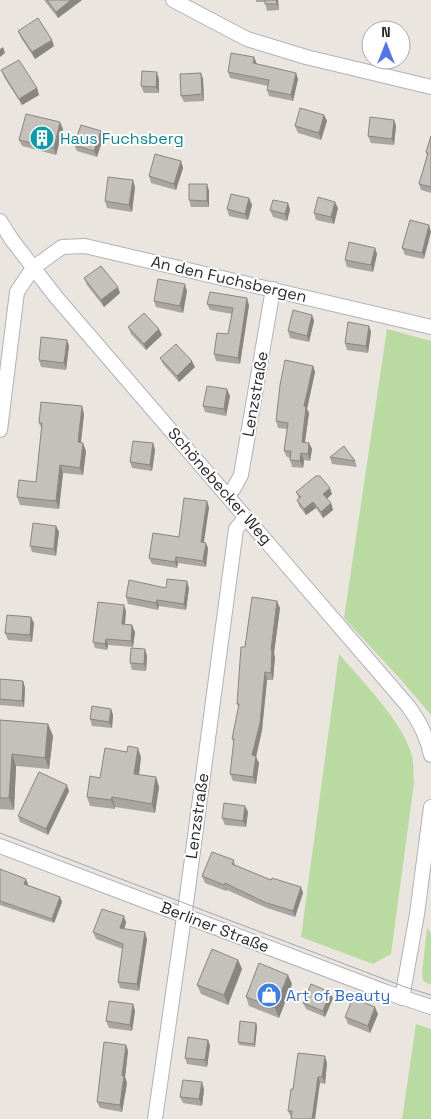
<svg xmlns="http://www.w3.org/2000/svg" width="431" height="1119" font-family="'Space Grotesk',sans-serif">
<style>
.green{fill:#b9dba2}
.lines{fill:none;stroke-linecap:round;stroke-linejoin:round}
.minor-casing{stroke:#afb2ba;stroke-width:16}
.minor{stroke:#fff;stroke-width:14}
.tram{stroke:#a2a6b3;stroke-width:1}
.wall{fill:#a9a5a0}
.shaded-wall{fill:#898682}
.building{fill:#c4c0ba;stroke:#898682}
.labels{text-anchor:middle;dominant-baseline:central;stroke-width:4;stroke-linejoin:round;paint-order:stroke}
.culture-label{font-size:16px;fill:#0d838f;stroke:#fff;text-anchor:start}
.street-label{font-size:16px;fill:#2b2b2b;stroke:#fff}
.shop-label{font-size:16px;fill:#366cbe;stroke:#fff;text-anchor:start}
</style>
<rect width="100%" height="100%" fill="#ebe5df"/>
<!-- green -->
<g class="green">
<path d="M387,329L431,341V715L402,681L344,618Z"/>
<path d="M339,654C361,680 404,723 412,756C414,764 413,774 414,783L391,954L373,964L301,937Z"/>
<path d="M427,928L431,933V985L423,981L422,973Z"/>
<path d="M416,1024L431,1029V1119H402Z"/>
</g>
<g class="lines">
<defs>
<g id="minor">
<path d="M173,0L247,39L306,57L431,87"/>
<path d="M0,221L12,240L56,297L408,706C420,722 427,736 431,755"/>
<path d="M0,430L17,292L33,268L62,247L85,246L431,327"/>
<path d="M228,495L234,488L241,475L273,289"/>
<path d="M0,846L386,992L431,1007"/>
<path d="M402,998L417,914L431,807"/>
<path d="M155,1119L187,896L236,529L246,517"/>
</g>
</defs>
<!-- minor casing -->
<use href="#minor" class="minor-casing"/>
<!-- minor -->
<use href="#minor" class="minor"/>
<!-- tram -->
<path class="tram" d="M0,833L405,987L431,995"/>
</g>
<!-- wall -->
<g class="wall">
<path d="M44,0H82L58,18Z"/>
<path d="M256,0H278L279,10L267,11L265,2H256Z"/>
<path d="M18,31L54,46L35,59L21,38Z"/>
<path d="M257,64L296,73L298,79L293,101L269,96L267,90L268,86L230,78L228,72Z"/>
<path d="M1,70L37,88L39,95L22,105L4,77Z"/>
<path d="M201,73L203,79L204,101L184,102L181,96Z"/>
<path d="M159,79V93H144L141,86Z"/>
<path d="M324,115L327,121L321,140L298,133L295,126Z"/>
<path d="M394,120L396,126L394,145L371,143L368,136Z"/>
<path d="M63,129L56,155L22,146L19,140Z"/>
<path d="M101,131L103,138L97,157L77,151L74,145Z"/>
<path d="M431,136V193L421,190L419,184L427,156L426,152Z"/>
<path d="M181,161L183,168L176,190L151,183L149,176Z"/>
<path d="M207,184L209,191V207H191L189,200Z"/>
<path d="M135,187L132,212L107,208L105,201Z"/>
<path d="M249,198L252,205L248,220L229,216L227,209Z"/>
<path d="M288,203L290,210L287,221L273,217L270,210Z"/>
<path d="M338,208L334,224L316,220L314,213Z"/>
<path d="M410,220L424,259L405,255L402,248Z"/>
<path d="M375,248L377,254L373,272L347,267L345,260Z"/>
<path d="M84,278L120,293L104,307L87,285Z"/>
<path d="M187,291L183,313L156,307L154,301Z"/>
<path d="M207,304L249,305L240,364L216,361L214,354L228,334L232,314L210,310Z"/>
<path d="M312,315L314,321L309,342L290,338L288,331Z"/>
<path d="M369,326L371,332L368,353L347,350L345,343Z"/>
<path d="M128,327L162,335L146,350L131,334Z"/>
<path d="M69,346L66,370L41,367L39,360Z"/>
<path d="M160,358L195,367L179,382L163,364Z"/>
<path d="M313,366L315,372L307,409L309,413L305,442L309,443L312,449L310,461L304,460L303,468L292,467L290,460V458L287,457L284,451L287,429L278,428L276,421Z"/>
<path d="M230,396L226,416L205,412L203,406Z"/>
<path d="M84,414L81,443L86,451L83,475L63,473L59,509L20,505L17,497L36,482L42,429L39,423Z"/>
<path d="M153,443L155,450L152,471L132,468L130,462Z"/>
<path d="M330,457L355,461L357,467L332,464Z"/>
<path d="M296,492L332,494L327,499L331,503L333,510L323,518L316,508L306,515L299,506L297,500L299,499Z"/>
<path d="M209,507L204,542L208,548L206,567L178,563L177,568L152,564L149,558L179,537Z"/>
<path d="M56,526L59,532L56,556L32,552L30,546Z"/>
<path d="M166,588H189L186,610L159,606L158,610L128,604L126,597Z"/>
<path d="M280,608L274,653L275,657L273,680H267L262,730L256,757L259,763L256,784L233,781L230,774L234,744L232,739L239,708L237,704L245,647Z"/>
<path d="M126,611L125,625L135,632L133,647L108,645L107,650L95,648L93,642Z"/>
<path d="M34,623L32,642L8,640L5,633Z"/>
<path d="M145,649L147,656L146,671L132,670L130,663Z"/>
<path d="M0,679L23,681L25,688L24,707L0,705Z"/>
<path d="M111,709L113,715L112,728L92,726L90,719Z"/>
<path d="M0,720L48,724L53,736L49,769L16,766L14,810L0,809Z"/>
<path d="M141,757L139,775L156,777L159,787L155,813L115,807V809L90,806L87,797L100,778Z"/>
<path d="M69,791L48,835L20,822L18,816Z"/>
<path d="M245,806L248,812L246,827L225,825L222,818Z"/>
<path d="M234,860L235,865L271,880L301,887L303,893L295,917L267,908L227,890L226,891L205,883L202,876Z"/>
<path d="M0,869L28,884V885L60,897L62,902L54,923L0,905Z"/>
<path d="M124,916L126,923L124,929L147,939L139,991L120,988L118,982L123,949L96,939L93,932Z"/>
<path d="M238,960L242,969L228,1005L201,994L197,985Z"/>
<path d="M292,984L279,1018L249,1006L246,997Z"/>
<path d="M333,998L325,1017L306,1009L303,1003Z"/>
<path d="M133,1004L135,1011L132,1031L109,1028L106,1021Z"/>
<path d="M378,1014L370,1033L348,1024L345,1017Z"/>
<path d="M256,1023L257,1027L255,1047L239,1045L238,1042Z"/>
<path d="M208,1040L210,1046L207,1067L187,1064L185,1058Z"/>
<path d="M126,1045L128,1051L125,1077L127,1083L122,1112L100,1108L97,1102Z"/>
<path d="M327,1063L325,1084L320,1083L291,1117L288,1111L293,1089Z"/>
<path d="M204,1089L202,1106L183,1103L180,1097Z"/>
</g>
<!-- shaded-wall -->
<g class="shaded-wall">
<path d="M71,0H82L58,18L56,12Z"/>
<path d="M276,0H278L279,10L277,4Z"/>
<path d="M52,40L54,46L35,59L32,52Z"/>
<path d="M3,47L5,53L0,57V49Z"/>
<path d="M254,57L257,64L253,63Z"/>
<path d="M157,72L159,79V93L156,87Z"/>
<path d="M201,73L203,79L204,101L202,94Z"/>
<path d="M296,73L298,79L293,101L291,95Z"/>
<path d="M37,88L39,95L22,105L19,99Z"/>
<path d="M324,115L327,121L321,140L319,133Z"/>
<path d="M394,120L396,126L394,145L392,139Z"/>
<path d="M60,122L63,129L56,155L54,148Z"/>
<path d="M101,131L103,138L97,157L94,151Z"/>
<path d="M181,161L183,168L176,190L174,184Z"/>
<path d="M133,180L135,187L132,212L129,205Z"/>
<path d="M207,184L209,191V207L207,201Z"/>
<path d="M249,198L252,205L248,220L245,214Z"/>
<path d="M335,202L338,208L334,224L331,217Z"/>
<path d="M288,203L290,210L287,221L285,214Z"/>
<path d="M429,225L431,232L424,259L422,253Z"/>
<path d="M375,248L377,254L373,272L371,265Z"/>
<path d="M185,284L187,291L183,313L180,306Z"/>
<path d="M118,287L120,293L104,307L101,300Z"/>
<path d="M247,298L249,305L240,364L238,358Z"/>
<path d="M312,315L314,321L309,342L307,336Z"/>
<path d="M369,326L371,332L368,353L366,346Z"/>
<path d="M159,329L162,335L146,350L144,344Z"/>
<path d="M67,340L69,346L66,370L64,363Z"/>
<path d="M192,361L195,367L179,382L177,376Z"/>
<path d="M313,366L315,372L307,409L309,413L304,448L302,442L304,406Z"/>
<path d="M227,389L230,396L226,416L224,409Z"/>
<path d="M82,406L84,414L80,450L78,442Z"/>
<path d="M83,443L86,451L83,475L80,468Z"/>
<path d="M153,443L155,450L152,471L150,465Z"/>
<path d="M309,443L312,449L310,461L308,454Z"/>
<path d="M301,453L304,460L303,468L300,461Z"/>
<path d="M60,465L63,473L59,509L56,501Z"/>
<path d="M330,488L332,494L325,500L323,494Z"/>
<path d="M207,501L209,507L203,548L201,542Z"/>
<path d="M313,502L316,508L306,515L304,509Z"/>
<path d="M331,503L333,510L323,518L321,512Z"/>
<path d="M56,526L59,532L56,556L54,549Z"/>
<path d="M206,543L208,548L206,567L203,561Z"/>
<path d="M176,557L178,563L177,568L175,562Z"/>
<path d="M187,581L189,588L186,610L184,604Z"/>
<path d="M157,600L159,606L158,610L156,603Z"/>
<path d="M277,601L280,608L274,653L275,657L273,680L271,673V650Z"/>
<path d="M124,605L126,611L124,631L122,624Z"/>
<path d="M31,617L34,623L32,642L30,635Z"/>
<path d="M132,625L135,632L133,647L131,641Z"/>
<path d="M106,639L108,645L107,650L105,644Z"/>
<path d="M145,649L147,656L146,671L144,664Z"/>
<path d="M265,672L267,680L262,730L256,757L259,763L256,784L253,777L252,755Z"/>
<path d="M23,681L25,688L24,707L22,701Z"/>
<path d="M111,709L113,715L112,728L109,722Z"/>
<path d="M48,724L53,736L49,769L45,758Z"/>
<path d="M138,748L141,757L138,783L134,774Z"/>
<path d="M12,754L16,766L14,810L9,798Z"/>
<path d="M156,777L159,787L155,813L152,804Z"/>
<path d="M67,785L69,791L48,835L46,829Z"/>
<path d="M112,797L115,807V809L111,800Z"/>
<path d="M245,806L248,812L246,827L243,821Z"/>
<path d="M26,879L28,884L26,888L24,884Z"/>
<path d="M301,887L303,893L295,917L293,911Z"/>
<path d="M60,897L62,902L54,923L52,919Z"/>
<path d="M124,916L126,923L122,935L120,928Z"/>
<path d="M145,932L147,939L139,991L137,984Z"/>
<path d="M238,960L242,969L228,1005L224,995Z"/>
<path d="M288,975L292,984L279,1018L275,1008Z"/>
<path d="M330,992L333,998L325,1017L323,1011Z"/>
<path d="M133,1004L135,1011L132,1031L130,1025Z"/>
<path d="M375,1007L378,1014L370,1033L368,1026Z"/>
<path d="M256,1023L257,1027L255,1047L254,1044Z"/>
<path d="M208,1040L210,1046L207,1067L205,1060Z"/>
<path d="M126,1045L128,1051L125,1077L127,1083L122,1112L120,1105L122,1076Z"/>
<path d="M325,1056L327,1063L325,1084L322,1077Z"/>
<path d="M318,1077L320,1083L315,1119H312Z"/>
<path d="M202,1082L204,1089L202,1106L199,1099Z"/>
</g>
<!-- building -->
<g class="building">
<path d="M47,0H71L56,12Z"/>
<path d="M265,0H276L277,4H265Z"/>
<path d="M38,18L52,40L32,52L18,31Z"/>
<path d="M231,53L254,57L253,63L296,73L291,95L267,90L269,80L228,72Z"/>
<path d="M19,60L37,88L19,99L1,70Z"/>
<path d="M142,71L157,72L156,87L141,86Z"/>
<path d="M201,73L202,94L181,96L180,74Z"/>
<path d="M300,108L324,115L319,133L295,126Z"/>
<path d="M26,114L60,122L54,148L19,140Z"/>
<path d="M370,117L394,120L392,139L368,136Z"/>
<path d="M81,125L101,131L94,151L74,145Z"/>
<path d="M431,136V187L419,184L428,153L426,152Z"/>
<path d="M155,154L181,161L174,184L149,176Z"/>
<path d="M108,177L133,180L129,205L105,201Z"/>
<path d="M189,184H207V201L189,200Z"/>
<path d="M231,194L249,198L245,214L227,209Z"/>
<path d="M318,197L335,202L331,217L314,213Z"/>
<path d="M273,200L288,203L285,214L270,210Z"/>
<path d="M410,220L429,225L422,253L402,248Z"/>
<path d="M349,242L375,248L371,265L345,260Z"/>
<path d="M101,266L118,287L101,300L84,278Z"/>
<path d="M158,279L185,284L180,306L154,301Z"/>
<path d="M210,292L247,298L238,358L214,354L217,333L228,334L233,308L207,304Z"/>
<path d="M293,310L312,315L307,336L288,331Z"/>
<path d="M144,313L159,329L144,344L128,327Z"/>
<path d="M348,322L369,326L366,346L345,343Z"/>
<path d="M41,337L67,340L64,363L39,360Z"/>
<path d="M176,344L192,361L177,376L160,358Z"/>
<path d="M285,360L313,366L304,406L306,407L302,442L309,443L308,454L301,453L300,461L290,460L291,451H284L288,423L276,421L280,385Z"/>
<path d="M207,386L227,389L224,409L203,406Z"/>
<path d="M41,402L82,406L78,442L83,443L80,468L60,465L56,501L17,497L19,480L36,482L42,423H39Z"/>
<path d="M133,441L153,443L150,465L130,462Z"/>
<path d="M344,446L355,461L330,457Z"/>
<path d="M316,476H320L330,488L323,494L331,503L321,512L313,502L304,509L297,500L301,497L296,492Z"/>
<path d="M184,498L207,501L201,542L206,543L203,561L176,557L175,562L149,558L153,533L179,537Z"/>
<path d="M33,523L56,526L54,549L30,546Z"/>
<path d="M167,579L187,581L184,604L157,600L156,603L126,597L129,580L166,588Z"/>
<path d="M252,597L277,601L271,650H272L271,673L265,672L260,723L252,755L256,756L253,777L230,774L234,739H232L239,704H237L241,647H245Z"/>
<path d="M98,602L124,605L122,624L132,625L131,641L106,639L105,644L93,642Z"/>
<path d="M7,615L31,617L30,635L5,633Z"/>
<path d="M131,648L145,649L144,664L130,663Z"/>
<path d="M0,679L23,681L22,701L0,699Z"/>
<path d="M92,706L111,709L109,722L90,719Z"/>
<path d="M0,720L48,724L45,758L12,754L9,798H0Z"/>
<path d="M128,746L138,748L134,774L156,777L152,804L112,797L111,800L87,797L90,776L100,778L105,748L127,752Z"/>
<path d="M39,772L67,785L46,829L18,816Z"/>
<path d="M224,803L245,806L243,821L222,818Z"/>
<path d="M212,852L234,860L232,864L271,880L272,878L301,887L293,911L264,902L225,883L224,885L202,876Z"/>
<path d="M0,869L26,879L24,884L60,897L52,919L0,901Z"/>
<path d="M102,909L124,916L120,928L145,932L137,984L118,982L123,944L93,932Z"/>
<path d="M212,949L238,960L224,995L197,985Z"/>
<path d="M259,963L288,975L275,1008L246,997Z"/>
<path d="M311,984L330,992L323,1011L303,1003Z"/>
<path d="M353,998L375,1007L368,1026L345,1017Z"/>
<path d="M109,1001L133,1004L130,1025L106,1021Z"/>
<path d="M240,1021L256,1023L254,1044L238,1042Z"/>
<path d="M188,1037L208,1040L205,1060L185,1058Z"/>
<path d="M104,1042L126,1045L122,1076H124L120,1105L97,1102Z"/>
<path d="M298,1053L325,1056L322,1077H318L312,1119H291L292,1111H288L291,1089H293Z"/>
<path d="M183,1080L202,1082L199,1099L180,1097Z"/>
</g>
<!-- icons -->
<defs>
<symbol id="building-disc" viewBox="-11 -11 22 22"><circle r="9.5" fill="#0f9aa8" stroke="#fff"/><path d="M-4-6H4V6H1V3H-1V6H-4ZM-2.5-4.3h1.7v1.8h-1.7ZM.8-4.3h1.7v1.8H.8ZM-2.5-1h1.7V.8h-1.7ZM.8-1h1.7V.8H.8Z" fill="#fff"/></symbol>
<symbol id="shop-disc" viewBox="-11 -11 22 22"><circle r="9.5" fill="#3f7fe0" stroke="#fff"/><path d="M-5-2.5h2.3a2.7 3.5 0 0 1 5.4 0H5L5.5 6h-11ZM-1.5-2.5h3a1.5 2.3 0 0 0-3 0Z" fill="#fff"/></symbol>
</defs>
<g fill-rule="evenodd">
<use href="#building-disc" x="28" y="124" width="28" height="28"/>
<use href="#shop-disc" x="255" y="981" width="28" height="28"/>
</g>
<g class="labels">
<!-- culture labels -->
<g class="culture-label">
<text x="60" y="138">Haus Fuchsberg</text>
</g>
<!-- street labels -->
<g class="street-label">
<text transform="translate(229 279) rotate(13)">An den Fuchsbergen</text>
<text transform="translate(255 394) rotate(-80)">Lenzstraße</text>
<text transform="translate(220 486) rotate(49)">Schönebecker Weg</text>
<text transform="translate(197 816) rotate(-82)">Lenzstraße</text>
<text transform="translate(215 927) rotate(21)">Berliner Straße</text>
</g>
<!-- shop labels -->
<g class="shop-label">
<text x="286" y="995">Art of Beauty</text>
</g>
</g>
<!-- north arrow -->
<g transform="translate(386 45)"><circle r="24" fill="#ffffff" stroke="#aaaaaa"/>
<path d="M0-4L9 19L0 12L-9 19Z" fill="#5377e4"/>
<text y="-8" font-size="14" font-weight="bold" text-anchor="middle" fill="#2b2b2b">N</text>
</g>
</svg>
